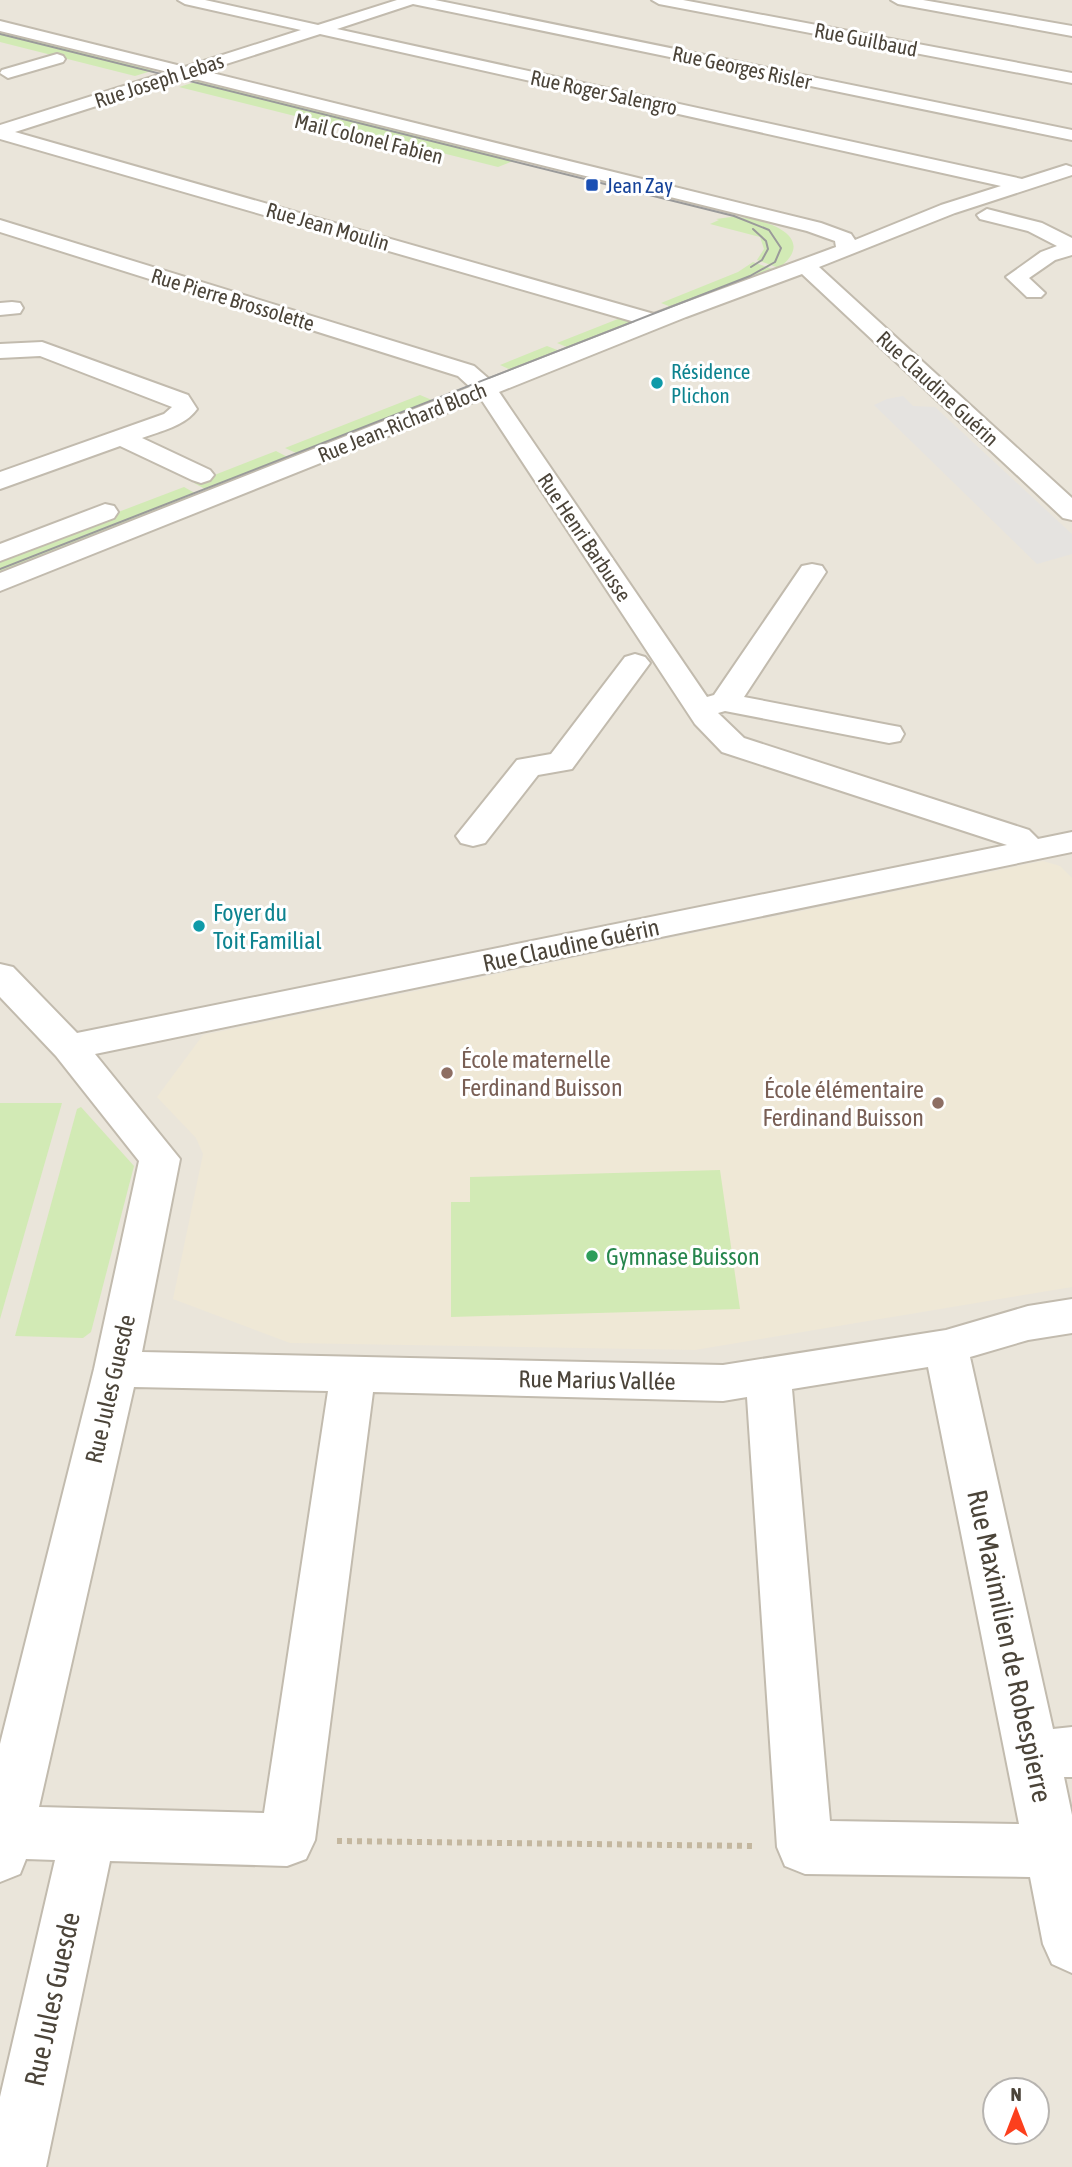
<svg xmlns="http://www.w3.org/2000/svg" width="1072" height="2167" font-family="'Asap Condensed',sans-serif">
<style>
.residential{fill:#eae5da;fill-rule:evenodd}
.education{fill:#efe8d6}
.green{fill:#d2eab5}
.parking{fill:#e5e3e0}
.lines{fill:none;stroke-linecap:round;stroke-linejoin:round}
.minor-casing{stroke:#c2bbae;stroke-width:4}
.path{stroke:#c4b79f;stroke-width:6;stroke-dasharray:5 5;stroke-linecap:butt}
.minor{fill:#fff;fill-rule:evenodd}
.tram{stroke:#9a9a9a;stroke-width:2}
.transit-dot{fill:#1a4fb4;stroke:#fff;stroke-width:2.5}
.culture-dot{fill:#0f9aa8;stroke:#fff;stroke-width:2.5}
.education-dot{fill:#8d6e63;stroke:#fff;stroke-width:2.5}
.leisure-dot{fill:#2e9e5b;stroke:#fff;stroke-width:2.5}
.labels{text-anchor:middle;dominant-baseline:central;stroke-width:6;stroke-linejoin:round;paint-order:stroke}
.far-street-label{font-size:21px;fill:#4b4439;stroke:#fff}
.far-transit-label{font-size:21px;fill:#164399;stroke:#fff;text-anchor:start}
.far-culture-label{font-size:21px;fill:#0d838f;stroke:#fff;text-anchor:start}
.culture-label{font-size:24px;fill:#0d838f;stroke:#fff;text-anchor:start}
.street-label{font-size:24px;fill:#4b4439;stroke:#fff}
.education-label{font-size:24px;fill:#785e54;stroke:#fff;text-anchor:start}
.leisure-label{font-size:24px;fill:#27864d;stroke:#fff;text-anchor:start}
.near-street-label{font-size:28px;fill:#4b4439;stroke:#fff}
</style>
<rect width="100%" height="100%" fill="#f6f3ec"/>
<!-- residential -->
<path class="residential" d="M0,0H1072V2167H0ZM995,2090H1037V2132H995Z"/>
<!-- education -->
<path class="education" d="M1043,861L1060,866L1072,878V1287L695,1350L290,1343L173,1299L203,1154L196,1138L157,1097L203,1035Z"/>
<!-- green -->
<g class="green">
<path d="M0,29L161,68L135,76L0,42Z"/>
<path d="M205,79L523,157L498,167L179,87Z"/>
<path d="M731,217C759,216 822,235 779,268L757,260L764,249L760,237L710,224L719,220L716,219Z"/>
<path d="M753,262L778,271L679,310L661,303L738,272Z"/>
<path d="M628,315L640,320L574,350L557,343Z"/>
<path d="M547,346L565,353L518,373L500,365Z"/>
<path d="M420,395L439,403L305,457L285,448Z"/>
<path d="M276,451L295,461L212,493L194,483Z"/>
<path d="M184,487L202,497L0,575V557Z"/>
<path d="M0,1103H62L0,1319Z"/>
<path d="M81,1107L134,1166L91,1332L83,1338L15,1336L77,1109Z"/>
<path d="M720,1170L740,1309L451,1317V1202H470V1177Z"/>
</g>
<!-- parking -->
<path class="parking" d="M903,396L913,406L935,407L1072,534V554L1037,564L874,405L887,399Z"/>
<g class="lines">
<defs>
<g id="minor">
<path d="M178,0H205L318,25L397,0H435L1072,130V140L413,4L337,29L1022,179L1066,165L1072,167V175L955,213L819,267L1072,498V520L1063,518L802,274L686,317L499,392L707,697L714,695L802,566L812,564L822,566L826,572L744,697L889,725L900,727L904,734L900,741L889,743L725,711L718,713L744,738L1029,830L1038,839L1072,832V852L95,1054L180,1159L142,1352L723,1365L946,1330L1028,1306L1072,1299V1333L1028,1340L970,1357L1053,1729L1072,1727V1777H1064L1072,1815V1973L1052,1964L1043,1944L1030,1877L805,1874L785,1866L777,1847L747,1397L723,1401L373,1392L315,1840L306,1859L287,1866L110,1861L46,2167H0V2097L55,1860L26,1859L20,1874L0,1882V1744L94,1369L139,1161L56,1056L0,997V964L13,967L77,1033L1007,845L722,752L695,724L481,399L0,591V573L470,387L458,376L0,232V220L474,366L489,379L635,322L0,139V125L168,72L0,31V21L185,67L301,30L185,4ZM320,34L1001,186L941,205L855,240L851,234L821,223L204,71ZM187,77L807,231L835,241L836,247L654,314L15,132ZM928,1367L1019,1824L830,1821L792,1389ZM134,1387L328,1391L264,1813L39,1807Z"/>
<path d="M652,0H683L1072,73V83L659,4Z"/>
<path d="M891,0H923L1072,26V36L898,4Z"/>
<path d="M57,54L63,56L65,59L63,62L8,78L0,73L2,70Z"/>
<path d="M987,209L1042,223L1072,238V255L1055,260L1029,278L1045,293L1041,297H1027L1006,277L1041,252L1057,246L1028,231L980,219L977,215Z"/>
<path d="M12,302L20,303L23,308L20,313L0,315V303Z"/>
<path d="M42,342L188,395L197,409C185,426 161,431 142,438L210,470L214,475L210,480L201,483L192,480L120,446L0,489V472L164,414L172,407L40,356L0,358V344Z"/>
<path d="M105,504L114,506L118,512L114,518L0,561V544Z"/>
<path d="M635,654L645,657L650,663L572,769L538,775L485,843L473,846L461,843L456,836L517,760L551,754L625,657Z"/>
</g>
</defs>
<!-- minor casing -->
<use href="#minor" class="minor-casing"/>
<!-- path -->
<path class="path" d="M337,1841L755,1846"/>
<!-- minor -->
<use href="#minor" class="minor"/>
<!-- tram -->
<g class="tram">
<path d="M0,34L734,216L769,230L781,248L775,262L750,276L0,569"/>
<path d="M751,267L762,260L768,249L766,241L753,229"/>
</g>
</g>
<!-- markers -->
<rect class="transit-dot" x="585" y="178" width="14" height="14" rx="3.5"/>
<g class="culture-dot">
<circle cx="657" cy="383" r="7"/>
<circle cx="199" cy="926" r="7"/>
</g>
<g class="education-dot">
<circle cx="447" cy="1073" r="7"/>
<circle cx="938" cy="1103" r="7"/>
</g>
<circle class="leisure-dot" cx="592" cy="1256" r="7"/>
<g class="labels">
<!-- far-street labels -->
<g class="far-street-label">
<text transform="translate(866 39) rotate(11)">Rue Guilbaud</text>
<text transform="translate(742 67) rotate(12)">Rue Georges Risler</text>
<text transform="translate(159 80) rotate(-18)">Rue Joseph Lebas</text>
<text transform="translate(604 92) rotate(12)">Rue Roger Salengro</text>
<text transform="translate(369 138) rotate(14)">Mail Colonel Fabien</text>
<text transform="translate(328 226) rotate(16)">Rue Jean Moulin</text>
<text transform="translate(233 299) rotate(17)">Rue Pierre Brossolette</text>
<text transform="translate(938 388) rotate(43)">Rue Claudine Guérin</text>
<text transform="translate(402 422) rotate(-22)">Rue Jean-Richard Bloch</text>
<text transform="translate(585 537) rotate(56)">Rue Henri Barbusse</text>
</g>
<!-- far-transit labels -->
<g class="far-transit-label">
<text x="606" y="185">Jean Zay</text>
</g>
<!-- far-culture labels -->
<g class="far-culture-label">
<text x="671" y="371">Résidence<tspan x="671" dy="24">Plichon</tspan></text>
</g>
<!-- culture labels -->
<g class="culture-label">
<text x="213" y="912">Foyer du<tspan x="213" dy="28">Toit Familial</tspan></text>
</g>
<!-- street labels -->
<g class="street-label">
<text transform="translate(571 945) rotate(-12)">Rue Claudine Guérin</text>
<text transform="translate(597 1380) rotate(1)">Rue Marius Vallée</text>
<text transform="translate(110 1389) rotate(-77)">Rue Jules Guesde</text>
</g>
<!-- education labels -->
<g class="education-label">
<text x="461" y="1059">École maternelle<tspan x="461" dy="28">Ferdinand Buisson</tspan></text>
<text x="924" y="1089" text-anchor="end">École élémentaire<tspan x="924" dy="28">Ferdinand Buisson</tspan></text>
</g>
<!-- leisure labels -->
<g class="leisure-label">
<text x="606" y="1256">Gymnase Buisson</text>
</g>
<!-- near-street labels -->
<g class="near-street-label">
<text transform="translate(1010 1646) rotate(78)">Rue Maximilien de Robespierre</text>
<text transform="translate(52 1999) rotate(-78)">Rue Jules Guesde</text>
</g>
</g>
<!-- north arrow -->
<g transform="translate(1016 2111)"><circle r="33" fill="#ffffff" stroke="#b7b4b0" stroke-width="2"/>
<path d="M0-5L12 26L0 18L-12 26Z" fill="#fc3f1d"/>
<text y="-10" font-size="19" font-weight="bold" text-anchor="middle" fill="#4b4439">N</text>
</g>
</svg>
